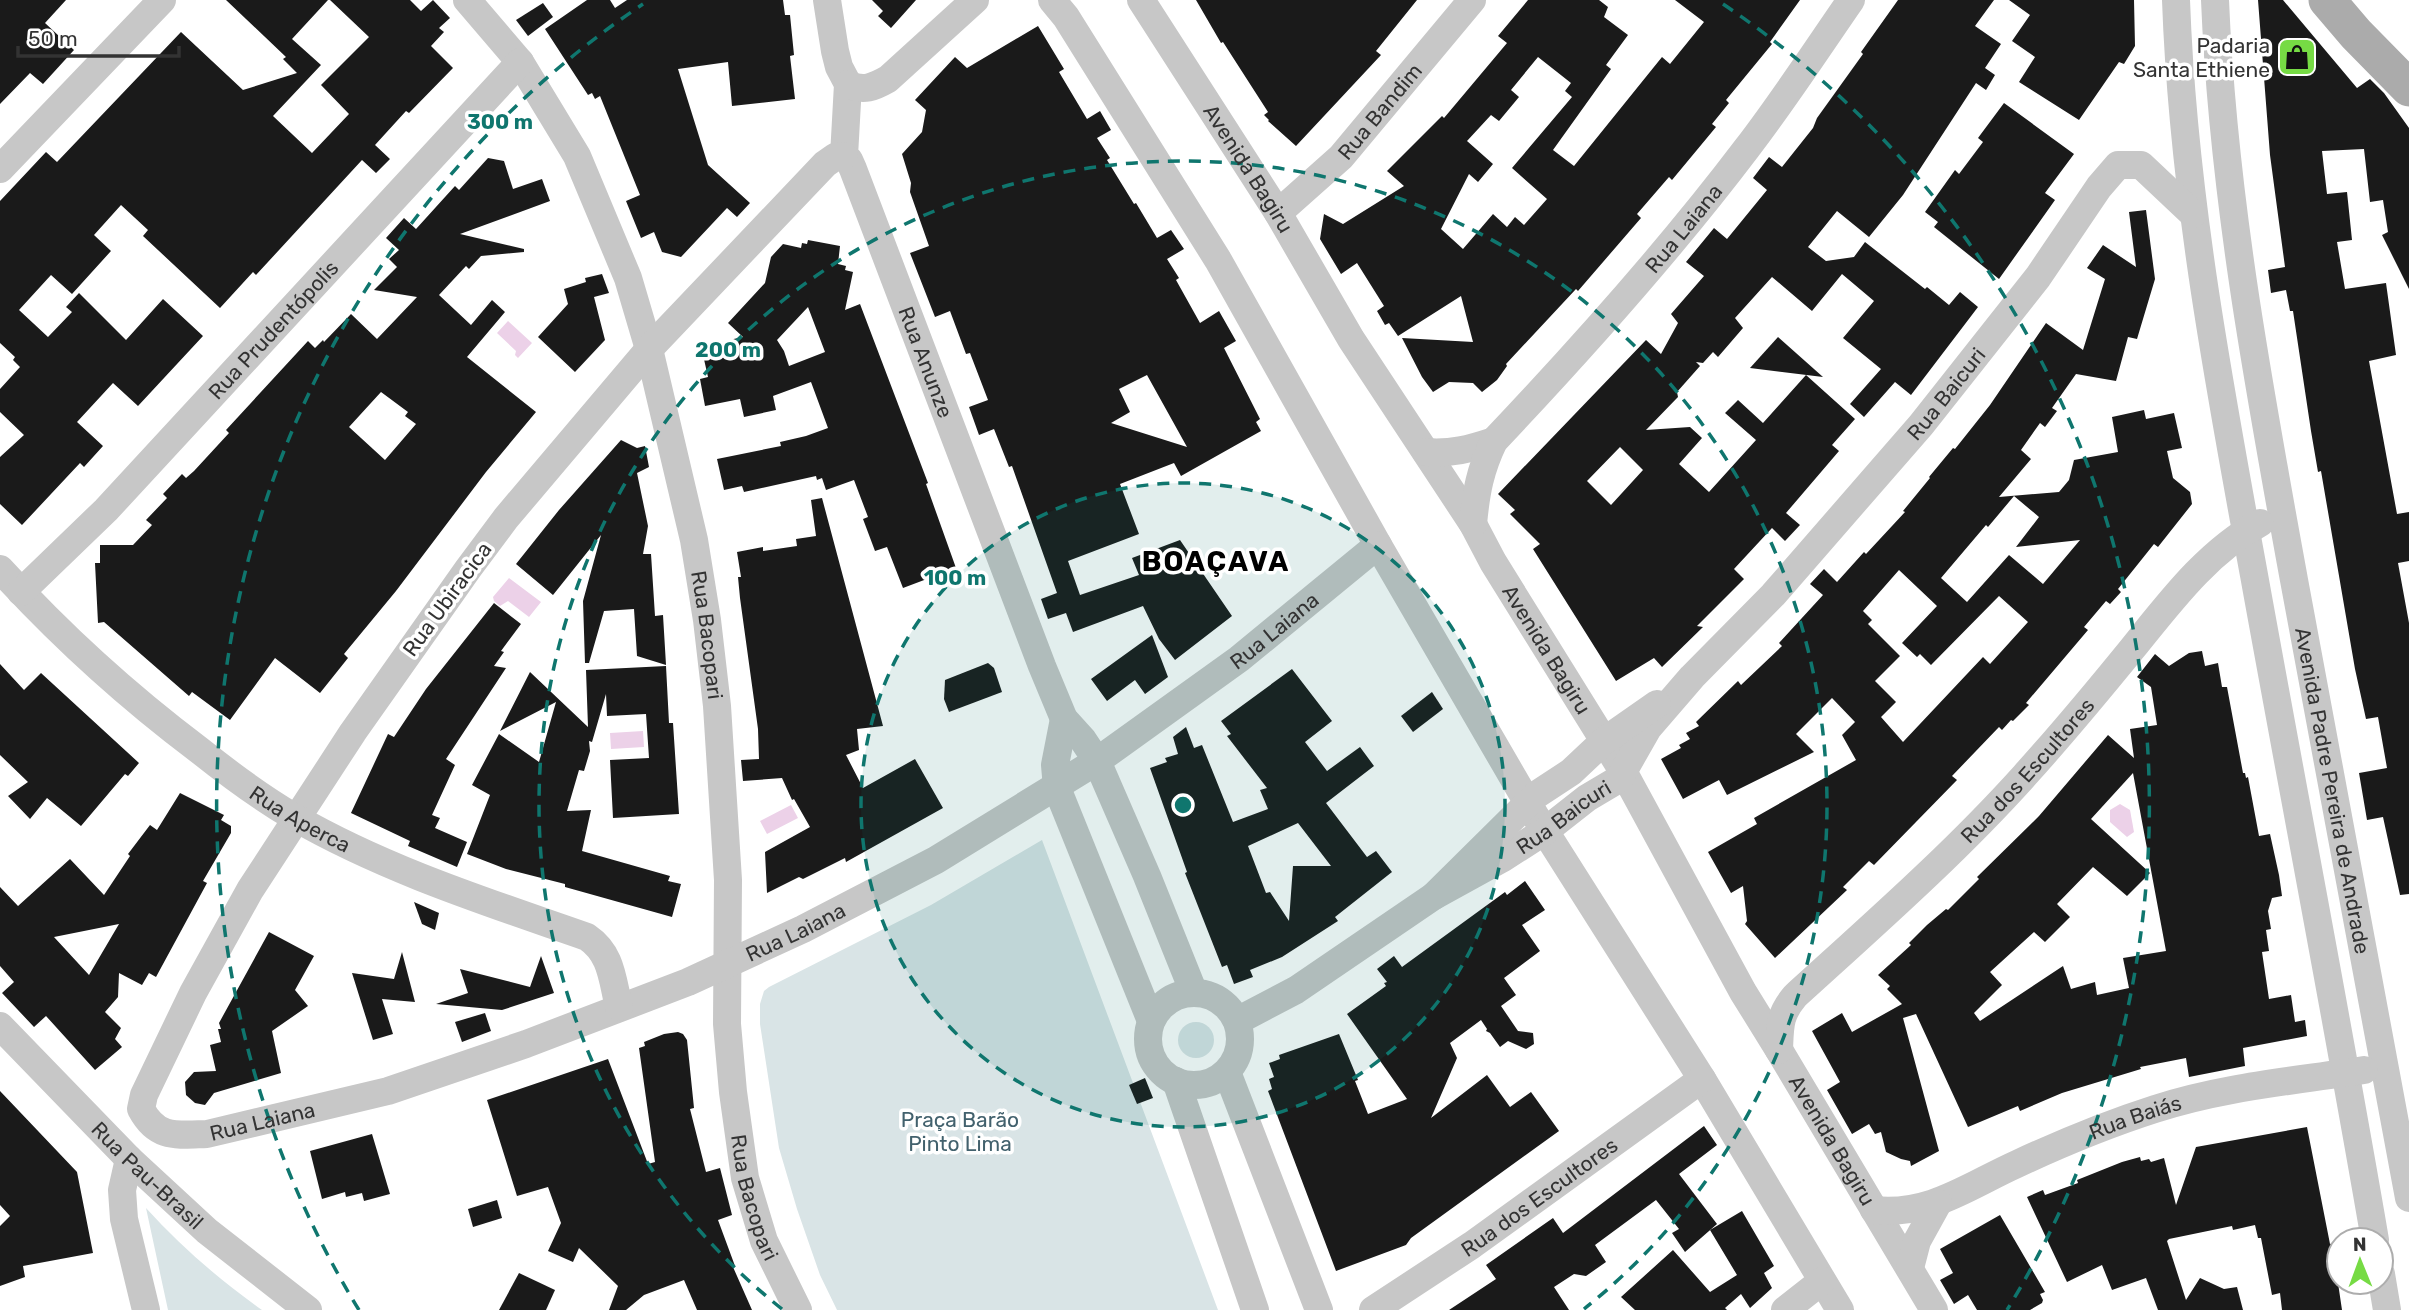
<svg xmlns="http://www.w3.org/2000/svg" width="2409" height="1310" font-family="Rubik,sans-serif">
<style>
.green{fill:#d9e4e6}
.water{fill:#ecd1e8}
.building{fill:#1a1a1a;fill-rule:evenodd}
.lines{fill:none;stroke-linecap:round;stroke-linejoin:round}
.minor{stroke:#c7c7c7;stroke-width:28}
.major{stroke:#ababab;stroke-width:37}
.ring{fill:none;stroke:#0f766e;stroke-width:3.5;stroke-dasharray:12 9}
.labels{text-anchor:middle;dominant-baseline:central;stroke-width:7;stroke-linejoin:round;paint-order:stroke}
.poi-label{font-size:21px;fill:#333;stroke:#fff;text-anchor:end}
.street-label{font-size:21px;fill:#333;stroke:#fff}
.park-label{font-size:21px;fill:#42616d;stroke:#fff}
.district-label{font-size:28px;font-weight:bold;letter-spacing:2px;fill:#000;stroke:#fff}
.centre{fill:#0f766e;stroke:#fff;stroke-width:3.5}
.ring-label{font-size:21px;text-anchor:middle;font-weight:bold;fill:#0f766e;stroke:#fff;stroke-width:7;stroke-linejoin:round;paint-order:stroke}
</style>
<rect width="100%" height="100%" fill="#fff"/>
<!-- green -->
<g class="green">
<path d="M1042,840L1218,1310H837L820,1275L797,1209L779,1148L760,1024V1004L764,991L769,987L931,905Z"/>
<circle cx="1196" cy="1040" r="18"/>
<path d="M146,1208C181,1247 220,1280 262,1310H168Z"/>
</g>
<!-- water -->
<g class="water">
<path d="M508,321L532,343L518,358L515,355L516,351L497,333Z"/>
<path d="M509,578L541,602L529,617L508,601L500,606L494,601L493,597Z"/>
<path d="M643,731L644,747L611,749L610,733Z"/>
<path d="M2120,804L2130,810L2134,832L2127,837L2110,822V810Z"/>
<path d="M791,805L798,818L767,834L760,821Z"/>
</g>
<!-- building -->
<g class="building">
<path d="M0,0H66L45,23L74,50L43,84L30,73L0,104Z"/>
<path d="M226,0H328L292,39L321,65L273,116L312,153L349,114L321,85L369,37L330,0H410L421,11L433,0L450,18L439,28L444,32L431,46L453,68L409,113L406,111L375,145L390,159L376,173L362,160L256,275L253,272L220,308L143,236L148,230L121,205L94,235L111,251L72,294L51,275L19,310L48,337L72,312L66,307L79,293L126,340L163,299L203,336L138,406L113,383L77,422L103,446L84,467L80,463L22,525L0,504V457L24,435L0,412V389L20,367L13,360L15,357L0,343V201L46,152L57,162L181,32L243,90L297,73L283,59L286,57Z"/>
<path d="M587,0H610L615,8L627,0H783L785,15H790L794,55L790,56L795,99L732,106L728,62L678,69L708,165L750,203L737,217L727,208L681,257L662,252L654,232L641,238L626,201L640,195L600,96L595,99L592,93L588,95L545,29Z"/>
<path d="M872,0H916L891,28L878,16L883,11Z"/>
<path d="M1196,0H1417L1376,51L1381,55L1296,146L1268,121L1269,120L1264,115L1268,112L1223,42L1221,43Z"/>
<path d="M1528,0H1599L1608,7L1604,17L1628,35L1606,65L1611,69L1553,150L1574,166L1662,57L1670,64L1704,22L1675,0H1800L1770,42L1772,44L1726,100L1729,103L1712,124L1716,127L1672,180L1669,177L1637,214L1641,218L1578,291L1576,289L1506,364L1507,366L1497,380L1482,392L1473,383L1449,382L1433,392L1422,377L1402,338L1473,342L1461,296L1398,336L1389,323L1385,325L1377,311L1384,306L1357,263L1341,274L1320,239L1324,214L1343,224L1404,186L1387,171L1442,116L1444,118L1507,43L1498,36ZM1538,57L1571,83L1565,91L1572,97L1512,168L1547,199L1524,225L1515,217L1507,227L1493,214L1463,249L1441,229L1469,174L1478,182L1493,164L1467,141L1491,115L1499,121L1519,97L1511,90Z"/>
<path d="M1898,0H1994L1975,26L2001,44L1985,68L1995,75L1986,90L1976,83L1903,195L1869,237L1837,211L1808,247L1826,261L1854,257L1865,242L1925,289L1927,287L1949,305L1960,292L1978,307L1911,395L1895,382L1864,417L1850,404L1881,369L1843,338L1874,301L1842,274L1812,311L1772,277L1735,318L1743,328L1718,357L1713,352L1703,363L1696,362L1700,366L1677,392L1678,397L1646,430L1690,427L1702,438L1679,464L1709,492L1756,440L1725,413L1738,400L1763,423L1806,375L1855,419L1832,445L1839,451L1786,513L1800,525L1785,541L1772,528L1734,569L1744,579L1697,626L1703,627L1662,667L1654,658L1616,681L1533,549L1540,544L1510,514L1515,510L1498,494L1646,340L1661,354L1678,323L1671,314L1704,276L1686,262L1714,228L1727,239L1767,190L1753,178L1769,157L1782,167L1813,128L1817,118L1863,54L1861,52ZM1620,447L1643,470L1611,505L1587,481Z"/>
<path d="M2009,0H2134L2135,46L2124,64L2119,62L2079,120L2019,82L2035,57L2012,41L2030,15Z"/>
<path d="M2258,0H2283L2357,88L2370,79L2384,93L2409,128V289L2382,235L2388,232L2383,200L2370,202L2364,149L2322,151L2327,194L2347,192L2352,240L2337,242L2345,289L2386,283L2396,355L2369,361L2397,514L2409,512V561L2398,563L2409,623V894L2400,895L2383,817L2367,820L2359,773L2387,768L2378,717L2366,719L2355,669L2321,471L2318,472L2311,431L2293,311H2290L2286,290L2271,293L2268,270L2285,267L2270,155Z"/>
<path d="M543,3L553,17L528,36L516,20Z"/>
<path d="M1038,26L1064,69L1059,72L1087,119L1100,111L1111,130L1097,138L1110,158L1107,160L1134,204L1136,203L1157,238L1171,230L1184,249L1167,259L1179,278L1176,280L1200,323L1219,311L1236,341L1224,348L1260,419L1256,422L1261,431L1181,476L1174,463L1120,484L1139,534L1068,561L1080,595L1139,575L1132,558L1180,540L1232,616L1175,660L1159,639L1143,606L1073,632L1066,613L1048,619L1041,599L1057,593L1012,466L1009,467L994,429L979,435L969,407L988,400L970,353L966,354L950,311L935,317L910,253L929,246L910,192L911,183L902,154L922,132L926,110L915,100L955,57L967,68ZM1147,375L1187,447L1111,423L1130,412L1119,389Z"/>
<path d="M2004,103L2074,154L2045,193L2055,200L1999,279L1934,227L1938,222L1925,212L1955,170L1959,174L1983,142L1978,138Z"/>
<path d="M488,158L504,161L513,189L542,179L550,201L460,234L524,249V252L481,256L469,269L466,266L439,295L471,325L492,300L505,312L467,357L536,412L486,472L396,591L344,654L348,658L320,693L275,658L230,720L192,692L189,696L104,622L98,623L95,563H100V545H133L152,525L146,520L167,498L163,494L182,474L186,478L194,471L229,433L226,430L308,341L315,348L323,340L324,342L351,314L377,339L417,297L374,290L397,267L389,259L399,250L386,238L404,218L416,229L455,186L459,190ZM381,392L408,412L405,416L416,424L385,460L349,427Z"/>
<path d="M2146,210L2155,279L2137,339L2128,337L2116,381L2076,374L2052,408L2057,411L2045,427L2040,423L2021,450L2031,459L1999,497L2059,492L2069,480L2074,460L2118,452L2112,417L2144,410L2146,419L2174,413L2182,448L2167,451L2173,478L2190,492L2192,504L2158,547L2154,544L2118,589L2121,592L2110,604L2106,601L2084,627L2088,630L2026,703L2029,705L2013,721L2011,720L2002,730L1999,727L1952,776L1957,780L1874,865L1869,861L1843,887L1847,890L1775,958L1745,924L1747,921L1743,886L1731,893L1708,852L1757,824L1754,818L1856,760L1842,735L1855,722L1832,698L1796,734L1814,752L1727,795L1719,780L1683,799L1661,759L1681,748L1679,745L1690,739L1686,733L1699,726L1696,722L1738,681L1741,685L1782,646L1779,643L1823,595L1810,584L1824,569L1837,582L1864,552L1866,554L1905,512L1903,511L1930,478L1929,477L1953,448L1955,449L1990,405L2046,323L2083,350L2105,279L2087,268L2103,245L2136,267L2129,212ZM2014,496L2039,517L2016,547L2080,540L2043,584L2009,555L1967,602L1941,578L1986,525L1988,527ZM1899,570L1937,606L1902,643L1917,657L1920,654L1931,665L1999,596L2028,622L1990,664L1983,657L1903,742L1881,717L1896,702L1875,681L1900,656L1868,624L1872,620L1863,611Z"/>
<path d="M808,240L840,246L838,264L846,266L845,270L853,272L845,310L860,304L928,483L926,484L956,568L903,588L887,547L875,551L863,519L868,517L854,480L826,490L822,478L817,480L816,476L744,492L742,486L724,490L717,459L781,446L780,442L806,436L828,428L811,382L773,396L776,410L744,417L740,399L705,406L700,379L708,377L701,346L743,337L728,323L765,283L771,257L783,244L801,248L802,243L807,244ZM808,307L825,352L789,366L784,351L777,340Z"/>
<path d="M602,274L609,293L594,297L605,340L575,372L538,337L568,304L564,289L586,282L585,278Z"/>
<path d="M1778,337L1823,377L1750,368Z"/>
<path d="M621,440L637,448L645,446L649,467L637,473L648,526L643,554H651L655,616L663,615L666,665L637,656L634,609L604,611L589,663H585L583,601L601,535L553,595L516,564L559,510Z"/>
<path d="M822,498L883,726L857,729L859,750L846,755L863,788L915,759L943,808L846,862L845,858L803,879L799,877L767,893L765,852L810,827L794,799L792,800L782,778L743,781L741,760L759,759L758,729L740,598L738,577H741L737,552L763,547V551L797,546L796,539L816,536L811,500Z"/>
<path d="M494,603L521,624L501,651L504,652L494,666L506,668L446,759L455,765L432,815L440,818L435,828L467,842L457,867L408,846L410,841L351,813L388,734L394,737L426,689Z"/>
<path d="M1152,635L1168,677L1145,694L1135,680L1107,701L1091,679Z"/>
<path d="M2202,651L2205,666L2218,663L2222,687H2227L2243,773H2245L2246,778L2248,777L2259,836L2270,834L2279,875L2282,896L2272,898L2268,911L2271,929L2266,930L2269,951L2262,952L2269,999L2291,995L2295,1022L2305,1020L2307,1036L2243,1048L2245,1066L2189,1077L2186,1058L2140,1067L2141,1069L2062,1093L2020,1111L2018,1106L1968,1127L1916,1014L1903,1018L1939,1151L1911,1166L1910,1161L1901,1159L1886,1152L1881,1132L1875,1134L1869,1124L1852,1134L1827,1090L1840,1082L1812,1031L1842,1013L1852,1032L1902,1004L1887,989L1890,986L1878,975L1911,945L1909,943L1927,925L1946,909L1948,910L1979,879L1977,877L2039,816L2108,735L2134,758L2130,729L2157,725L2151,687L2137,677L2155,654L2169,666L2189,653ZM2133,773L2166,951L2123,958L2129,988L2097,995L2095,982L2071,989L2063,966L1980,1021L1974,1013L2002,985L1990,972L2034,932L2045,942L2070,917L2057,904L2093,867L2127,896L2150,873L2091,819Z"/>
<path d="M988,663L994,668L1002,692L949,712L944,699L945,680Z"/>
<path d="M0,664L24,690L41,673L139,763L128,776L125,774L81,826L47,798L30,819L8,796L28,782L0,755Z"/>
<path d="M666,666L669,723H673L679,814L613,818L610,760L649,758L646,714L607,716L606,694L592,742L589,741L590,751L584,771L579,770L567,811L591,810L582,851L670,876L668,881L681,884L672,917L565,887V884L506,869L467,854L490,795L472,785L499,734L539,762L556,702L500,731L530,672L588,727L586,670Z"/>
<path d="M1292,669L1332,721L1305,742L1327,771L1360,747L1374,766L1326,803L1367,857L1376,851L1392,872L1335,917L1338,921L1282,957L1250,970L1253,977L1234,984L1227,965L1222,967L1185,873L1187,872L1150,768L1167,762L1165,758L1178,754L1173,737L1186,727L1194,748L1202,745L1233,822L1268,809L1260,790L1267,788L1227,736L1231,734L1221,721ZM1298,823L1331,866H1293L1289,921L1270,892L1266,893L1248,846Z"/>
<path d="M1432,692L1443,709L1413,732L1401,716Z"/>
<path d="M180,793L224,815L221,820L231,826V833L203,881L207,883L156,977L149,973L142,985L119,973L118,997L105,1012L121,1028L115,1039L122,1047L95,1070L46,1016L34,1027L2,993L14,982L0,966V887L18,906L70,859L104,895L130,856L128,854L150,825L157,830ZM119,924L89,975L54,937Z"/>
<path d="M1525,881L1545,910L1522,925L1540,951L1504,978L1516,995L1501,1006L1518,1031L1533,1033L1534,1044L1526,1049L1508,1041L1500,1047L1490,1033L1486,1031L1487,1029L1481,1020L1450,1043L1457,1058L1431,1118L1487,1075L1510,1107L1531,1092L1559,1131L1411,1238L1406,1245L1336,1271L1268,1091L1272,1089L1269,1079L1274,1077L1269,1063L1280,1059L1279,1055L1339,1034L1358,1080L1355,1081L1368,1114L1407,1099L1347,1014L1386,986L1384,983L1387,982L1377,969L1394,956L1402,967L1505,892L1507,895Z"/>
<path d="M414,902L439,913L435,930L422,924Z"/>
<path d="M269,932L314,956L295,990L308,1006L272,1031L281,1073L214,1093L205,1105L195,1103L186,1095L185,1082L194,1072L216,1071L210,1045L221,1042L218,1029H221L219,1023Z"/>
<path d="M402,952L415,1002L382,999L393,1034L373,1040L352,973L394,979Z"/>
<path d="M541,956L554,993L502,1010L436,1004L468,993L460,969L530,987Z"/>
<path d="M485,1013L491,1031L462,1042L455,1022Z"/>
<path d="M678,1032L683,1034L687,1040L694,1108L690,1109L706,1172L720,1168L732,1215L718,1220L735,1266L733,1267L752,1310H697L684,1280L644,1295L626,1310H609L618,1286L579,1248L573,1262L548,1251L561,1223L548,1187L517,1196L487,1100L608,1059L648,1164L655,1162L639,1048L645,1046L644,1042L664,1034Z"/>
<path d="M1145,1078L1153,1098L1137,1104L1129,1085Z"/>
<path d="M0,1091L77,1172L93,1253L23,1266L25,1277L0,1286V1226L10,1216L0,1205Z"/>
<path d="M1704,1126L1717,1145L1679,1174L1717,1224L1685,1252L1672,1233L1679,1229L1656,1200L1595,1245L1606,1262L1586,1276L1574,1274L1554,1287L1569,1310H1449L1496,1279L1486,1265L1553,1218L1563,1233Z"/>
<path d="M2307,1127L2330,1244L2334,1243L2339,1282H2342L2338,1283L2342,1310H2282L2280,1293L2272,1295L2261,1238H2258L2255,1225L2233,1230L2232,1226L2169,1239L2167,1241L2186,1300L2200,1278L2224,1289L2237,1287L2243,1310H2158L2146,1278L2112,1290L2102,1265L2067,1282L2027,1197L2043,1190L2045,1195L2078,1183L2077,1180L2122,1162L2140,1157L2141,1161L2149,1159L2151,1162L2164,1158L2176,1205L2196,1147Z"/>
<path d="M372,1134L390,1194L364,1201L362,1193L346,1197L345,1192L322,1199L310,1151Z"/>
<path d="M497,1200L502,1218L473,1227L468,1209Z"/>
<path d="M1742,1211L1774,1266L1764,1273L1772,1288L1750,1308L1741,1294L1725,1308L1727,1310H1635L1621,1297L1673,1250L1710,1292L1737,1275L1710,1230Z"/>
<path d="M2000,1215L2045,1292L2040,1294L2043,1300L2042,1303L2030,1310H1977L1968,1295L1954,1304L1940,1280L1953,1273L1940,1249Z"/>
<path d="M519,1273L555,1290L546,1310H499Z"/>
</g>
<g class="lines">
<!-- minor -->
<g class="minor">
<path id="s1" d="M467,0L520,62L577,156L628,278L649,349L694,540L707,620L717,706L728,880L727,1024L733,1092L745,1178L764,1241L798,1310"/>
<path id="s2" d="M827,0L835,51L839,67L848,84L844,156L849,160L853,169L1042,666L1064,719L1083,740L1097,761L1147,876L1194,993"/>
<path d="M1052,0L1066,17L1218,260L1378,545L1536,817L1702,1079L1840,1310"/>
<path id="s3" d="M1141,0L1278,213L1351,339L1473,524L1493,562L1624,773L1743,992L1779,1050L1934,1310"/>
<path d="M2176,0C2183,195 2219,384 2254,575C2294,797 2337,1018 2375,1240"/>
<path id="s4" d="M2215,0C2223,196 2259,388 2294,580C2332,786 2371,992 2409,1198"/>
<path d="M848,84C863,92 874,87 888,79L975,0"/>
<path id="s5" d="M844,156L835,157L825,164L649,349L506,518L468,569L353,732L250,890L193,993L144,1095L141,1109C157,1139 176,1135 207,1134L388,1091L526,1044L688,982L803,929L936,860L1097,761L1239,659L1378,545"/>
<path d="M0,169L162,0"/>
<path id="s6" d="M1278,213L1341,157L1472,0"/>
<path d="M1426,452C1451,454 1470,449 1494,441"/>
<path id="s7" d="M1473,524C1476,492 1480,470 1494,441C1583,347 1669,251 1747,148C1784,100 1817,49 1851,0"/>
<path id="s8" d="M0,569C61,636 126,695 199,750C229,774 260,797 294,817C386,870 487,902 587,937C612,954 612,979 619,1007"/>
<path id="s9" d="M21,592L106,510L520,62"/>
<path d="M1064,719L1055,765L1057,788L1151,1021"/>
<path id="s10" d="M1434,896L1503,858L1545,831L1587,798L1619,779L1648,728L1692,677L1773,595L1921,425L2038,277L2099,187L2118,165H2141L2193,214"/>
<circle cx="1194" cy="1039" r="46"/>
<path d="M1237,1021L1296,990L1434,896L1536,795L1571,772L1604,741L1657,704"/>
<path id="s11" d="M0,1026L129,1159L207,1231L308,1310"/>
<path id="s12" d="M1779,1050C1780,1026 1779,1015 1795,996C1873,925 1954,854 2025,775C2062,734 2097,692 2132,649C2170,602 2207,552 2260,523"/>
<path d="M1227,1072L1319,1310"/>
<path d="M1176,1081L1255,1310"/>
<path d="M129,1159L122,1190L124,1219L146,1310"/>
<path id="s13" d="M1874,1210C1930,1216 1968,1186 2017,1164C2062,1143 2108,1124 2155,1109C2222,1087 2294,1081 2364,1070"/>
<path d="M1910,1268L1917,1241L1938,1203"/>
<path d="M2381,1274L2387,1310"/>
<path id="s14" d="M1373,1310L1472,1245L1702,1079"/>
<path d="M1785,1310L1822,1281"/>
</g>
<!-- major -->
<path class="major" d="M2327,0L2356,34L2409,88"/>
</g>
<!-- distance rings -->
<circle cx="1183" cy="805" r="322" fill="#0f766e" fill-opacity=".12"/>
<g class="ring">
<circle cx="1183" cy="805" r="322"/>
<path d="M782 1309A644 644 0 1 1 1584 1309"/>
<path d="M359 1310A966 966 0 0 1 643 4M1723 4A966 966 0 0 1 2007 1310"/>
</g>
<!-- icons -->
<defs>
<symbol id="shop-square" viewBox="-11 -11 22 22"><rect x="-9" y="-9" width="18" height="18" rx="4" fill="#76db44" stroke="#fff"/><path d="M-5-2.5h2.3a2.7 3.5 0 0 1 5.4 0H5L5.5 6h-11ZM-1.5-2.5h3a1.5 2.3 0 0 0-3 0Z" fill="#111"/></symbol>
</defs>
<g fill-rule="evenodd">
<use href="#shop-square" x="2275" y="35" width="44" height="44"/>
</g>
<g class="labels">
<!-- poi labels -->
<g class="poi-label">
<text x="2270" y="45">Padaria<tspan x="2270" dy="24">Santa Ethiene</tspan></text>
</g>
<!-- street labels -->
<g class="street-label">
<text stroke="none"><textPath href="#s6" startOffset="144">Rua Bandim</textPath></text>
<text stroke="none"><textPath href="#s3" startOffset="200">Avenida Bagiru</textPath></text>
<text stroke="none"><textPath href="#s7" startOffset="371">Rua Laiana</textPath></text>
<text stroke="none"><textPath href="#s9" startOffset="364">Rua Prudentópolis</textPath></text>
<text stroke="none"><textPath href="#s2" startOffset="382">Rua Anunze</textPath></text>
<text stroke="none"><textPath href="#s10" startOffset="726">Rua Baicuri</textPath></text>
<text transform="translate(447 599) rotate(-54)">Rua Ubiracica</text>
<text stroke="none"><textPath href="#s5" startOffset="2462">Rua Laiana</textPath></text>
<text stroke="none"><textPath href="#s1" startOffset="690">Rua Bacopari</textPath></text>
<text stroke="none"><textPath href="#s3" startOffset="766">Avenida Bagiru</textPath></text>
<text stroke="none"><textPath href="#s12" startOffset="382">Rua dos Escultores</textPath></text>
<text stroke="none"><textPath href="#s4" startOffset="800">Avenida Padre Pereira de Andrade</textPath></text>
<text stroke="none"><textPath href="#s8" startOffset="392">Rua Aperca</textPath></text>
<text stroke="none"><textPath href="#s10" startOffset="152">Rua Baicuri</textPath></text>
<text stroke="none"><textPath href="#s5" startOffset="1895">Rua Laiana</textPath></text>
<text stroke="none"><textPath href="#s13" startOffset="280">Rua Baiás</textPath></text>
<text stroke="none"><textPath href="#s5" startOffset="1328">Rua Laiana</textPath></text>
<text stroke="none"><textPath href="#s3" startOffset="1334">Avenida Bagiru</textPath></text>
<text stroke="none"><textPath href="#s11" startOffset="210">Rua Pau-Brasil</textPath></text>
<text stroke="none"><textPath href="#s1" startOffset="1256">Rua Bacopari</textPath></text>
<text stroke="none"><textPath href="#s14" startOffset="201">Rua dos Escultores</textPath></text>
</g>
<!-- park labels -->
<g class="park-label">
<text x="960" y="1119">Praça Barão<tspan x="960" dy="24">Pinto Lima</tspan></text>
</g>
<!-- district labels -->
<g class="district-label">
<text x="1216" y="561">BOAÇAVA</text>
</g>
</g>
<circle cx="1183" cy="805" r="10" class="centre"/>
<g class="ring-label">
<text x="500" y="129">300 m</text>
<text x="728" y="357">200 m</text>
<text x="955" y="585">100 m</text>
</g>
<!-- north arrow -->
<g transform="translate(2360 1261) rotate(359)"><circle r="33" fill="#ffffff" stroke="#adadad" stroke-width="2"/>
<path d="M0-5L12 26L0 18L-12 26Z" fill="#76db44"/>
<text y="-10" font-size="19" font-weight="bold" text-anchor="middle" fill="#333333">N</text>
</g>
<!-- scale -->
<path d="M18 46v10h161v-10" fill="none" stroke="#333333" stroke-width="3.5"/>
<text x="28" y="46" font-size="21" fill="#333333" stroke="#ffffff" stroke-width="5" paint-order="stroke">50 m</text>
</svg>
